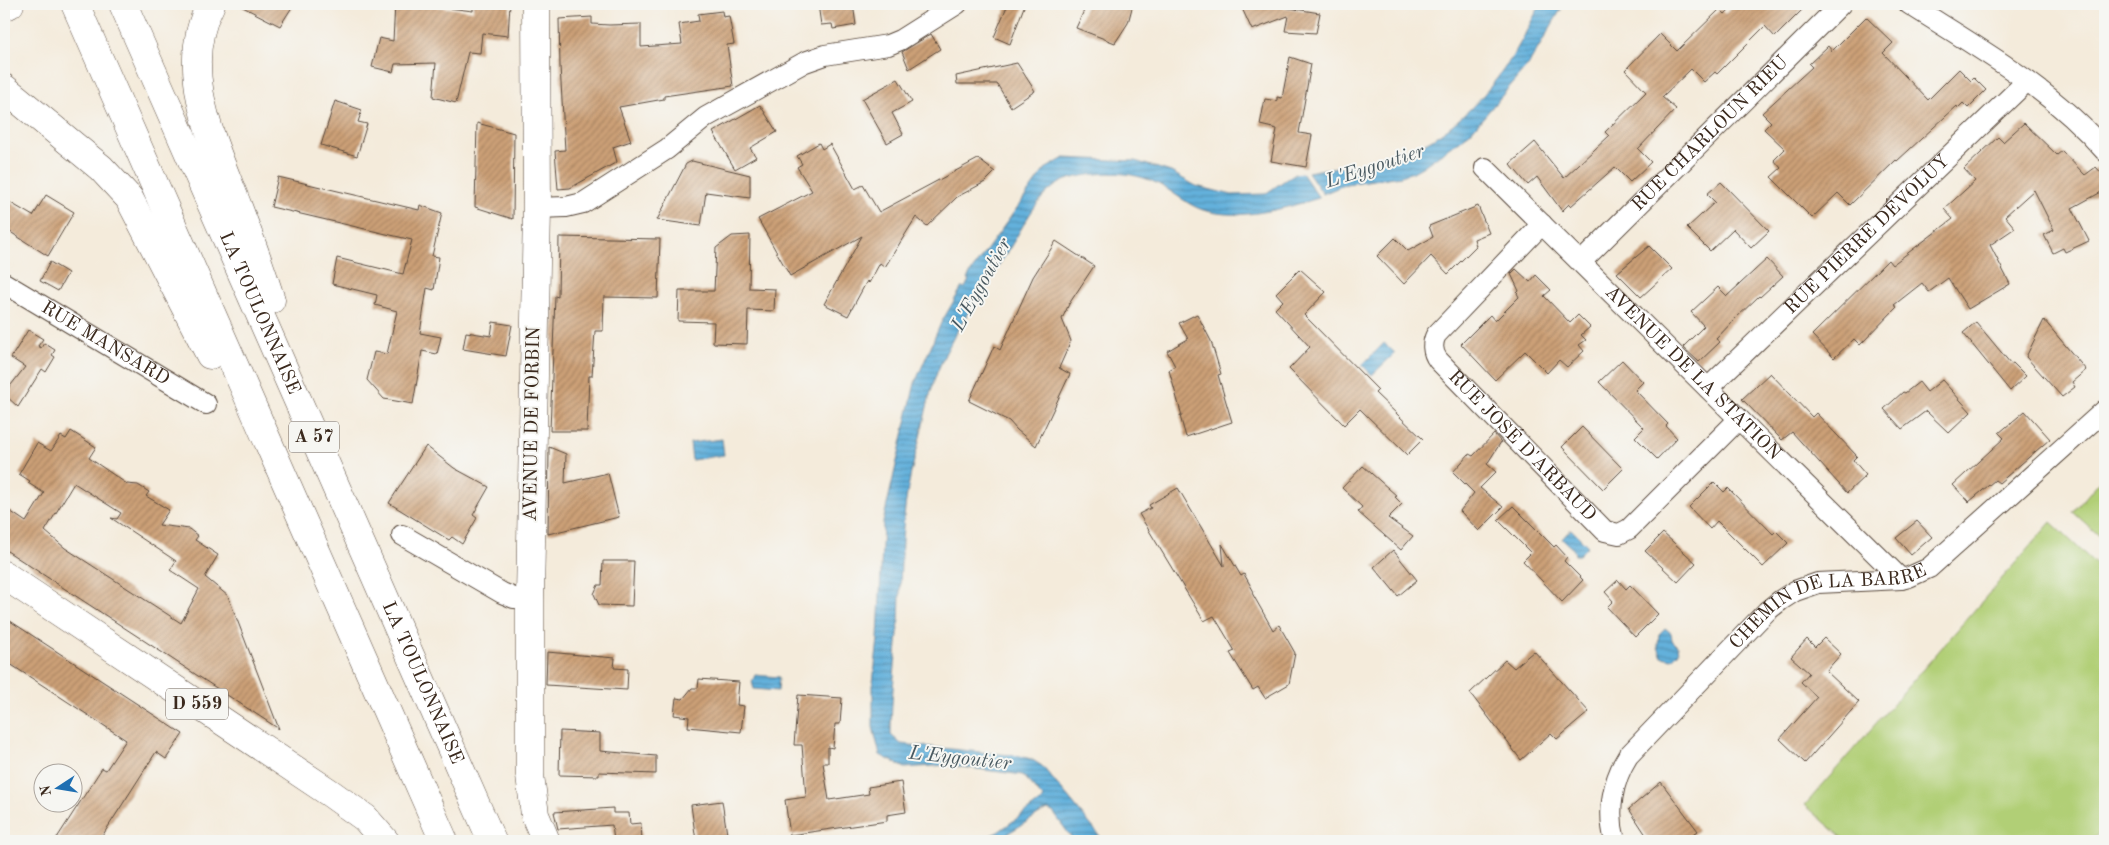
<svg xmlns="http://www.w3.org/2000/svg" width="2109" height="845" font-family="'Old Standard TT',serif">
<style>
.pitch{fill:#b1cf76;stroke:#767c4a}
.water{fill:url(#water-rules);stroke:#4f6e7d}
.building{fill:url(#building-hatch);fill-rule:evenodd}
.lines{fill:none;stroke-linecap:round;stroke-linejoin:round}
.street-casing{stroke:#57473a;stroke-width:22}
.secondary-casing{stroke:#57473a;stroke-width:29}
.primary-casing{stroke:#57473a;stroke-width:29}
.highway-casing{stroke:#57473a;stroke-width:29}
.street{stroke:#fff;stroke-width:20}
.secondary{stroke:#fff;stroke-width:28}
.primary{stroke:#fff;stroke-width:28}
.highway{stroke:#fff;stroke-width:28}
.labels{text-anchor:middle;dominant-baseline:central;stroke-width:4;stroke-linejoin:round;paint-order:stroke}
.shield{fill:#f6f6f2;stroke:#73675e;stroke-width:1}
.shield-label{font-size:18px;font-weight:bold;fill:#3b2a1e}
.street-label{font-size:19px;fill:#3b2a1e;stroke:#f6f6f2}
.water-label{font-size:20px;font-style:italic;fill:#495960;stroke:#f6f6f2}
</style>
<defs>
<pattern id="water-rules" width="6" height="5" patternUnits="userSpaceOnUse" patternTransform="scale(1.25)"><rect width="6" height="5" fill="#63b1dc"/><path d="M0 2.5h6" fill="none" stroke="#5390b2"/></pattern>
<pattern id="building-hatch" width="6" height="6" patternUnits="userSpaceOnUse" patternTransform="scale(1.25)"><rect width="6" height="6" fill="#cca077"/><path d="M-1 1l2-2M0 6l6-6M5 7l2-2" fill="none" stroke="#a78361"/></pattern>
</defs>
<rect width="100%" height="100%" fill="#f6f6f2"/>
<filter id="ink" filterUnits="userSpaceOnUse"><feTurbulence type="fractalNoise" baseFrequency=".02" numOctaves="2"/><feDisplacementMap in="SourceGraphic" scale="10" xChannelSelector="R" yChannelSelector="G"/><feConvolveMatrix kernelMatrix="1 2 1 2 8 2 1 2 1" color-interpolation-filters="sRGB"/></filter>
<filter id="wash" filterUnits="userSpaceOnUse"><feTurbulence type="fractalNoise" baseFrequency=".0096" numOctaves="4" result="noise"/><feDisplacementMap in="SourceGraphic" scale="20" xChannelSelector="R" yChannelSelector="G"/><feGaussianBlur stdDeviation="1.12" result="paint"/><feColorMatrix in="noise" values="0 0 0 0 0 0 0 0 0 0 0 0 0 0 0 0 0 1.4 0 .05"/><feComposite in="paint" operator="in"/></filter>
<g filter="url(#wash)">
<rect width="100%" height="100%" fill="#f4ebdb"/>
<!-- pitch -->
<g class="pitch">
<path d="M2105,475V541L2073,512Z"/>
<path d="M2051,522L2105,573V826L2092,841H1846L1805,805Z"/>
</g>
<!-- water -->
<g class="water">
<path d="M1541,4H1564L1529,64L1470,133L1422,167L1413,172L1401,176L1346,184L1323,194L1308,172C1337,166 1367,165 1395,156C1445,141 1486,98 1514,54C1524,38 1531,20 1541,4Z"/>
<path d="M1064,158L1135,161L1171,172L1196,186L1232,195L1265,194L1294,174L1302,173L1319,198C1282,209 1242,221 1203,210C1188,205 1176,194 1162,186C1136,171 1106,171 1077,177C1042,183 1028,219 1011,246C986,286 956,326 938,370C930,390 926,412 921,433C917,451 911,469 908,488C900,533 901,577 899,622C896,660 891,697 891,735L901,744L1020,756L1031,759L1042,766L1104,841H1074L1053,812L1048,810L1043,812L995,841H977L998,832L1044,799L1023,775L947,765L905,768L880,755L873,727V683L878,639L883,522L915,383L941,323L962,287L965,288L969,280L967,279L973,269L1045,169Z"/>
<path d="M1384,343L1395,353L1372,375L1362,365Z"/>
<path d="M722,439L724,455L692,460L690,443Z"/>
<path d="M1571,529L1588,546L1579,555H1575L1574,550L1562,539Z"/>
<path d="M1665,628L1671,633L1672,640L1678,646L1679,652L1672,659L1662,657L1658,647L1659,634Z"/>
<path d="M755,675L779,677L778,691L754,689L752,682Z"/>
</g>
<g id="blocks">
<!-- building -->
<g class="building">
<path d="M237,4H294L280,26Z"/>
<path d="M395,4H416L473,11V4H510L508,36L482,33L480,53L468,52L456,103L433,97L436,63L395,64L393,72L372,67L379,38L393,41Z"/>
<path d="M818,4H853L856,25L833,29L832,24L821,25Z"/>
<path d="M1008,4H1025L1010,44L994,37Z"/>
<path d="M1087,4H1133L1128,23L1115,43L1076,28Z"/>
<path d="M1240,4H1264L1320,13L1316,33L1285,31L1288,16L1252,30Z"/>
<path d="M1736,4H1808L1775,37L1765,26L1717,74L1715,72L1704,82L1691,69L1662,97L1676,109L1638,149L1651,162L1630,182L1615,167L1571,206L1569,204L1562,211L1537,177L1528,185L1510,164L1535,142L1564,178L1609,136L1605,132L1646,92L1625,70L1660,34L1677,51L1720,9L1725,14Z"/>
<path d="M722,11L723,17L729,16L734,44L727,45L733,86L664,96V99L619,107L631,141L613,147L617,162L570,188L558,189L555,151L565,150L560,66L559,19L592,17V24L609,25L641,24V47L682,44L679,24L699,21L698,14Z"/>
<path d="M1866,17L1893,43L1883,53L1928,100L1959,69L1971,81L1974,78L1986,90L1968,108L1963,103L1958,108L1957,106L1897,161L1896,160L1850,205L1838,193L1812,218L1771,177L1781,168L1774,160L1785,149L1764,129L1771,122L1762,113L1812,67L1809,64L1828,46L1832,51Z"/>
<path d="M931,34L940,49L909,69L902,52Z"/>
<path d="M1290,57L1311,64L1299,133L1312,135L1306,167L1271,161L1277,129L1260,125L1265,99L1277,101V97L1282,98Z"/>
<path d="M1017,63L1035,91L1011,107L997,84H957L956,76Z"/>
<path d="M898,79L912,102L892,113L903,134L887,143L862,99Z"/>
<path d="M335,101L362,110L358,122L367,124L357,156L321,145Z"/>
<path d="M760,105L777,132L750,148L756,157L735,169L713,132Z"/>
<path d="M477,123L514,133L513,219L475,207Z"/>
<path d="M2024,123L2057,155L2062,151L2085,175L2096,167L2105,177V190L2072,208L2089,241L2065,252L2063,248L2053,253L2044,235L2054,230L2034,190L2005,216L2015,228L1990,245L2010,284L1968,309L1948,278L1929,292L1922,283L1894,305L1897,307L1860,345L1854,339L1834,358L1812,335L1888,260L1892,265L1953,219L1944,209L1975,181L1964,169L1998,137L2003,142Z"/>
<path d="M819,143L822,149L830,144L855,189L863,185L879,212L978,159L995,172L985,182L957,197L927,226L916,217L885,267L880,263L869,283L867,281L848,316L824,304L862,236L790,276L758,219L812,191L797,167L802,164L797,156Z"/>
<path d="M692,161L750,175V198L706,192L701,226L657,220L686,164Z"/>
<path d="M278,177L419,210L420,205L442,213L432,256L439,257L434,290L427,288L420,333L441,337L437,354L422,351L413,404L384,399L367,380L374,352L387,354L397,311L375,305L377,295L332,284L337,258L403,274L412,240L271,207Z"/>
<path d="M1721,182L1769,231L1751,248L1733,229L1710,251L1687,228L1715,202L1707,194Z"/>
<path d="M46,195L74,212L48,256L4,228V199L33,216Z"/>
<path d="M1478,206L1489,233L1474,239L1476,246L1448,274L1431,256L1404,284L1377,256L1395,238L1408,251L1433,237L1429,226Z"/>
<path d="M750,235L749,288L775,289L774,311L748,310L747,344L713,343L714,322L678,321L679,291H714L716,248L732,236Z"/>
<path d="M559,237L660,239L658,298L604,297L603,331H595L592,376H589L587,431H550L555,296L558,297Z"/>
<path d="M1056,241L1094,266L1069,304L1062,319L1071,341L1059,368L1070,374L1036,446L1017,430L1009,421L969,401L994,346L1000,350L1033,277Z"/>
<path d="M1649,246L1672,269L1641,297L1617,273Z"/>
<path d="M1767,259L1783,276L1760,297L1759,296L1734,320L1716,339L1720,342L1699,362L1683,347L1704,326L1691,312L1718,287L1727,296Z"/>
<path d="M50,262L68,273L58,291L40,281Z"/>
<path d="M1300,269L1326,292L1304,315L1378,390L1375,393L1423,439L1407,455L1360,409L1344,425L1289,369L1310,347L1275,309L1283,301L1276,293Z"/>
<path d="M1516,269L1530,282L1536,275L1551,290L1544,296L1570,323L1578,315L1590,327L1581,335L1586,340L1579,345L1584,351L1567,367L1559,360L1547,373L1525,351L1495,380L1461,344L1490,315L1495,321L1519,297L1517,293L1519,291L1511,274Z"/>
<path d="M1197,314L1211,341L1221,374L1218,375L1232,422L1186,437L1180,416H1182L1169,370L1175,366L1167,351L1188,339L1179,323Z"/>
<path d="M2044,320L2086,370L2072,382L2075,387L2062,397L2026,357Z"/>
<path d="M493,322L512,325L506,356L463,349L466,332L491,336Z"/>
<path d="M1976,322L2011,364L2013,363L2026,376L2010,391L1963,333Z"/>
<path d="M28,330L43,339L38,346L41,348L44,343L55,350L52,355L55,357L46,372L42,369L18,407L4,394L25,367L11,358Z"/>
<path d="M1622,360L1643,382L1635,390L1668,424L1666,426L1677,438L1657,459L1635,437L1644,428L1599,382Z"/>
<path d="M1770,373L1812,417L1816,413L1857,456L1853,460L1866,475L1847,493L1792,432L1782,440L1742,399Z"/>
<path d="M1942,380L1971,412L1949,433L1926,411L1902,429L1884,409L1903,392L1905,393L1919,382L1927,392Z"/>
<path d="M2025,411L2050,439L1999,483L1995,480L1969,502L1953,485L2004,438L1999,433Z"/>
<path d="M1582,427L1623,469L1603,489L1562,447Z"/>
<path d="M71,431L96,447L89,458L127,484L138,485L149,492L146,496L169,510L159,525L189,529L198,536L195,540L218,555L205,577L228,596L279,729L4,549V507L26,522L44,493L28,483L30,481L19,474L37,443L51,451L61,436L66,439ZM74,483L121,513L117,519L111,518L176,561L170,570L199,589L181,623L65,548L45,531Z"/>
<path d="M1494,434L1501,442L1487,464L1496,472L1480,488L1503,507L1479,531L1460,511L1474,493L1453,472L1469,454L1473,456Z"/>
<path d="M426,446L454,468L489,487L473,515L477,518L462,544L452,537L449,540L389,503Z"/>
<path d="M549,447L566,454L565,483L608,473L619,517L548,534Z"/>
<path d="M1363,466L1397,496L1395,497L1402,504L1388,518L1413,536L1401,550L1358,512L1362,507L1342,488Z"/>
<path d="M1714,482L1724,492L1728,488L1773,534L1776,531L1788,543L1763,567L1717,521L1710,529L1689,507Z"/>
<path d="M1178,488L1224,566L1222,544L1241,576L1244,574L1254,592L1252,593L1273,630L1279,625L1295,653L1289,684L1265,698L1258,687L1253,690L1230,653L1235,651L1214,616L1204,621L1139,514L1151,508L1149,505Z"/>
<path d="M1513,506L1554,547L1556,545L1567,557L1564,561L1583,580L1562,602L1523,561L1531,553L1498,520Z"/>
<path d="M1917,521L1932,537L1911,555L1896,538Z"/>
<path d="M1663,533L1696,563L1678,582L1645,551Z"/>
<path d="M1393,550L1417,580L1398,596L1374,567Z"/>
<path d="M603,561H634L632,606L599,605L594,594L598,585H602Z"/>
<path d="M1618,580L1626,589L1630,585L1658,614L1635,637L1607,607L1613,601L1605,592Z"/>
<path d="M4,617L183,734L166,759L156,752L99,841H55L102,768L106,770L126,740L4,660Z"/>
<path d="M1824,638L1841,654L1826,671L1859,702L1805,763L1780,739L1817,697L1801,682L1809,673L1791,657L1807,639L1815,647Z"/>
<path d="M1534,651L1589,712L1557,739L1551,733L1521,760L1470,693L1505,660L1514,668Z"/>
<path d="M547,652L615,658L614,668L628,669L627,690L546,685Z"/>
<path d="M699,679L739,682L737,705L744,706L741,732L688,727L689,717L674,715L676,698L683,699L692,688H698Z"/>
<path d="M798,695L842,698L840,724H835L833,748L828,747V763H823L829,800L869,794L868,787L901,782L906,812L887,815V821L790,835L785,800L806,797L802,745H794Z"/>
<path d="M560,731L600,733V751L656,756V774L599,772V776L559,775Z"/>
<path d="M1661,782L1698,831L1684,841H1650L1629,809Z"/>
<path d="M722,801L728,841H696L691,805Z"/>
<path d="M613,808V813H629L630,824L641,823L642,841H614L612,825L558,829L554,812Z"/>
</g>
</g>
</g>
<g filter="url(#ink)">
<use href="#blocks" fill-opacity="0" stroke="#57473a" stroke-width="1"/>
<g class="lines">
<defs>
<g id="street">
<path d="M1909,4C1978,48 2052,89 2105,151"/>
<path id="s1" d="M1485,168L1901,579"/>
<path d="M537,208L566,207L583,203L667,149L706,117L805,62L825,55L888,45L900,40L957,4"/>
<path id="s2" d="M1542,224L1436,335C1432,343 1432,352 1438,360L1605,531L1619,534L1629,529L1739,419"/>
<path id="s3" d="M1581,262L1841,4"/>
<path id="s4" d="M4,283L206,404"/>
<path id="s5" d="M1708,388L2027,81"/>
<path d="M402,535L502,593L514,598L530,599"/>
<path id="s6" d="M1615,841C1607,812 1612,781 1628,756L1767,611L1781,600L1795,591L1818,583L1901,579L1909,577L1929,568L2105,410"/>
</g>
<path id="secondary" d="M536,4L537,208L530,599V775L535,815L546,841"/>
<g id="primary">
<path d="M4,7L10,4"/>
<path d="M4,575L330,793L365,818L385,841"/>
</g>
<g id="highway">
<path d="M75,4L444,841"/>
<path id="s7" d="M123,4L492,841"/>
<path d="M211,4C176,69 214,144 238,207C250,238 261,269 271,300"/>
<path d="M4,88L101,168L129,198L210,355"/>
</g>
</defs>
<!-- street casing -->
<use href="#street" class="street-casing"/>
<!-- secondary casing -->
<use href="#secondary" class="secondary-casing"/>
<!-- primary casing -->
<use href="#primary" class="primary-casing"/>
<!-- highway casing -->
<use href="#highway" class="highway-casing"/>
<!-- street -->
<use href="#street" class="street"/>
<!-- secondary -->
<use href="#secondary" class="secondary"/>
<!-- primary -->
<use href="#primary" class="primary"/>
<!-- highway -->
<use href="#highway" class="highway"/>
</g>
</g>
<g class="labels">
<!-- shield labels -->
<g class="shield">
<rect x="289" y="421.5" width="50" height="31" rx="4"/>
<rect x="166" y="688.5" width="62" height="31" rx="4"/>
</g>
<g class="shield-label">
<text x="314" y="437">A 57</text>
<text x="197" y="704">D 559</text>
</g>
<!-- street labels -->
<g class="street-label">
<text stroke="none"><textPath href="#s3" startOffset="182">RUE CHARLOUN RIEU</textPath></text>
<text stroke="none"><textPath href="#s5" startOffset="221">RUE PIERRE DÉVOLUY</textPath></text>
<text stroke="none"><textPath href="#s7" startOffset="338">LA TOULONNAISE</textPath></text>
<text stroke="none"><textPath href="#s4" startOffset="118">RUE MANSARD</textPath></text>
<text stroke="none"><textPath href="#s1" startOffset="292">AVENUE DE LA STATION</textPath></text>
<text transform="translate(533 424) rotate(-89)">AVENUE DE FORBIN</text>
<text stroke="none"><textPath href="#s2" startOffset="300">RUE JOSÉ D'ARBAUD</textPath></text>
<text stroke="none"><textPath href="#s6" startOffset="349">CHEMIN DE LA BARRE</textPath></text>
<text stroke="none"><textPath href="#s7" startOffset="742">LA TOULONNAISE</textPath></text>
</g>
<!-- water labels -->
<g class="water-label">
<text transform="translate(1375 167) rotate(-18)">L'Eygoutier</text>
<text transform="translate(982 285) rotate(-61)">L'Eygoutier</text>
<text transform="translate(960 759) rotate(6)">L'Eygoutier</text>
</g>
</g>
<!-- margin -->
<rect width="2109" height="845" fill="none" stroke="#f6f6f2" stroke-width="20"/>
<!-- north arrow -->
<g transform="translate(58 788) rotate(258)"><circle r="24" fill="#f6f6f2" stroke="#aba49d"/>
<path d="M0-4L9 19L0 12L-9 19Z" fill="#1f6fb2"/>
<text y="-8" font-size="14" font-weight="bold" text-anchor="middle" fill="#3b2a1e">N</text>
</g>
</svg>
